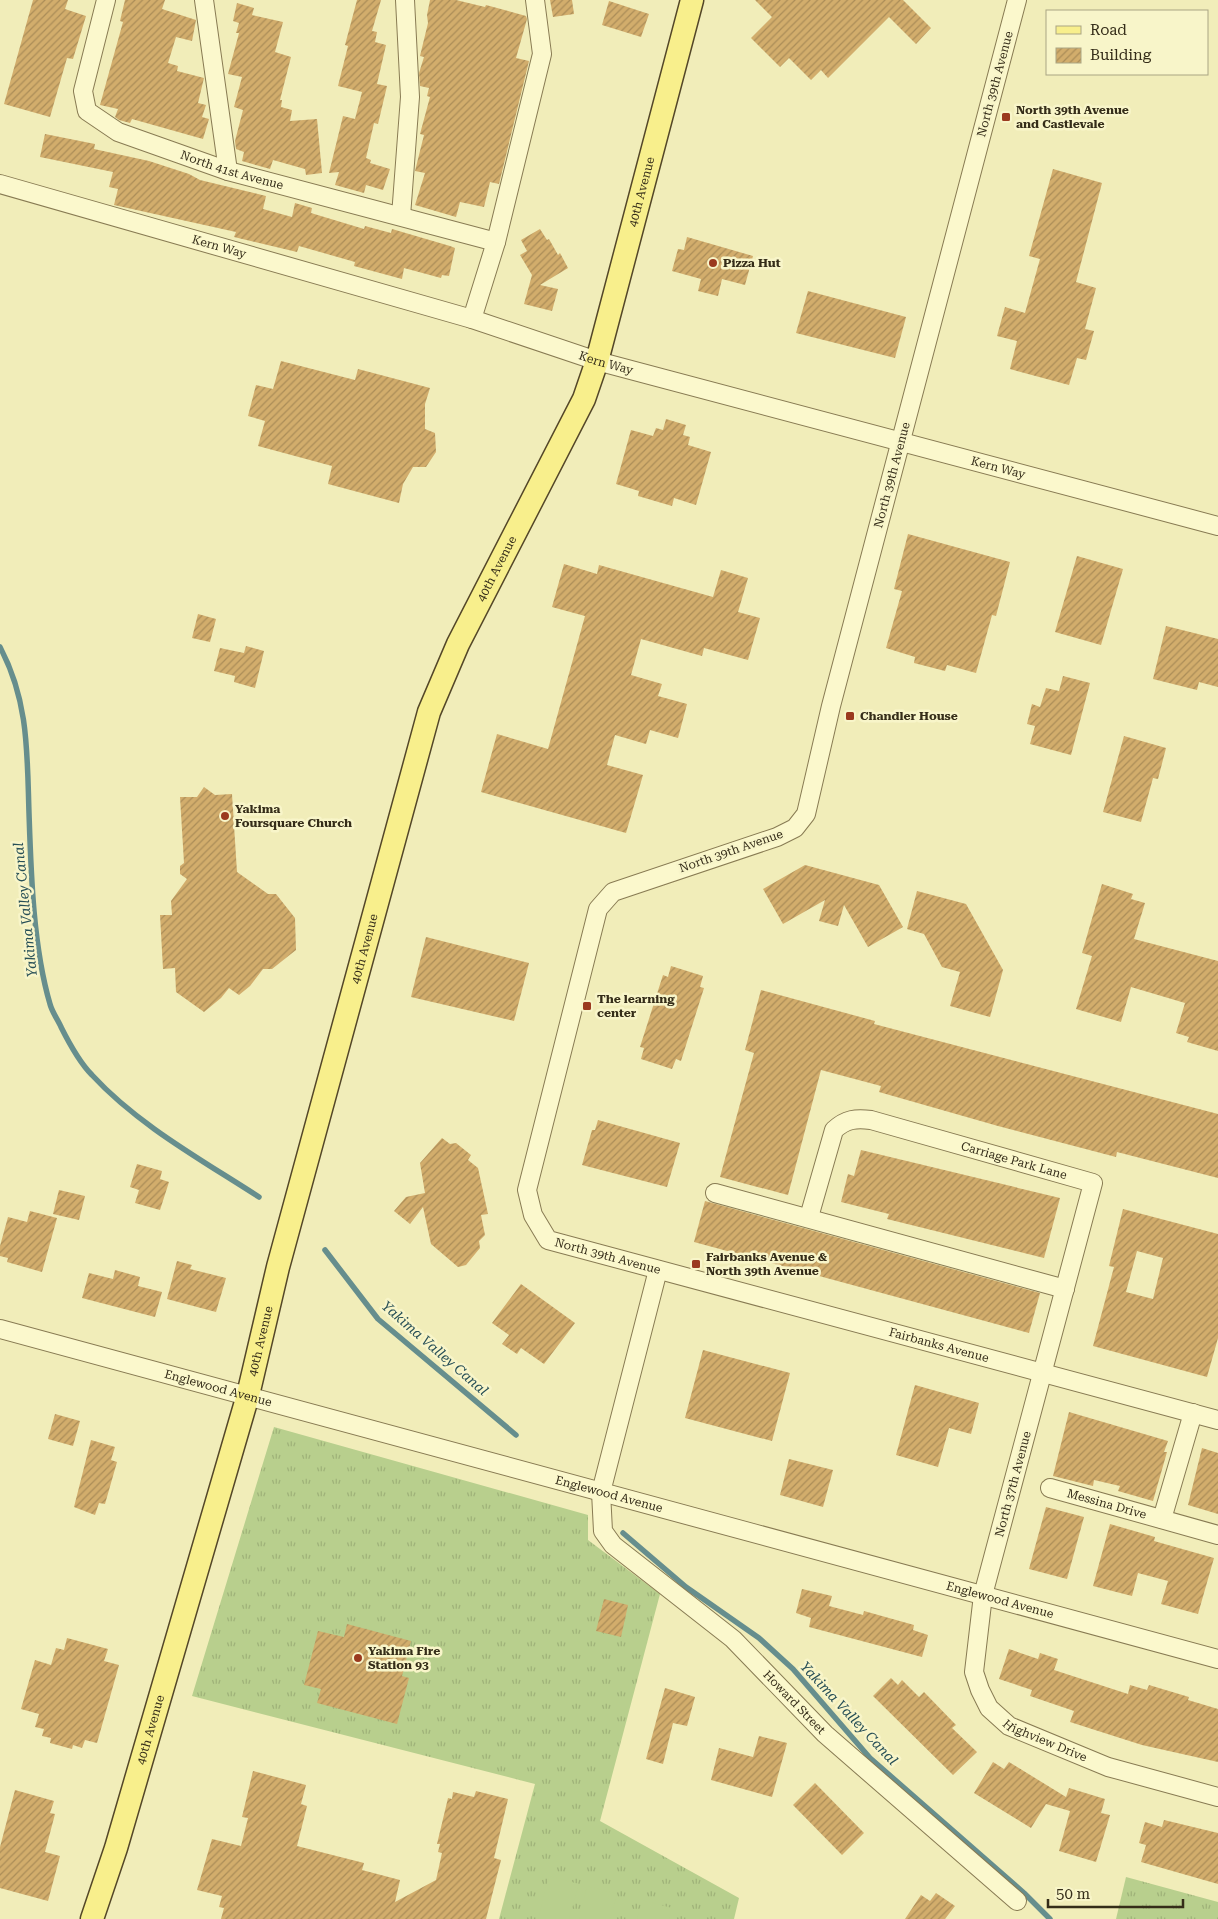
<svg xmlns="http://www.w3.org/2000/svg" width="1218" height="1919" font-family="'Roboto Serif',serif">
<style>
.grass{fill:url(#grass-tufts)}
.pitch{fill:#b8cf8d}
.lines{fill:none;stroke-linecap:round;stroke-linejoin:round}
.stream{stroke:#668e8d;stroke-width:5.5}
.building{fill:url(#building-hatch);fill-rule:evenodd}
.minor-casing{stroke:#887b53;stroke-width:20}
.major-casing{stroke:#544728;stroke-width:25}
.minor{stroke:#fbf8cc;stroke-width:18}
.major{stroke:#f8ef8c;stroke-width:22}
.poi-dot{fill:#9b3a1f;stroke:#f8f5c9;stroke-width:2}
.labels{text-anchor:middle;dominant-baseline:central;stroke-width:5;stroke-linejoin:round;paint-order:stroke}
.street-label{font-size:12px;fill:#352d19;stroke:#f8f5c9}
.poi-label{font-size:12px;font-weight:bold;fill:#352d19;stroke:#f8f5c9;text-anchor:start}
.water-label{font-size:14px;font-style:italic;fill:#274f56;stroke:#f8f5c9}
</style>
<defs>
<pattern id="grass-tufts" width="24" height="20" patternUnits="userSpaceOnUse" patternTransform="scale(1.25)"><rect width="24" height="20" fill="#b8cf8d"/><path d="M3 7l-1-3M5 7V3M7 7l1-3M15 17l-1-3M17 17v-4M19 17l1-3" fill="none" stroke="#9fb279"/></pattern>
<pattern id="building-hatch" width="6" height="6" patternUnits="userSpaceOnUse" patternTransform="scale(1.25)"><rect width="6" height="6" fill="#d2ad6c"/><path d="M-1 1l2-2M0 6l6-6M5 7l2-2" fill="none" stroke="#ab8d58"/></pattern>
</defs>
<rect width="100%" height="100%" fill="#f1edb9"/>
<!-- grass -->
<g class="grass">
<path d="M274,1427L588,1515V1540L660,1594L600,1821L739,1898L734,1919H499L535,1784L192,1696Z"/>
<path d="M1126,1877L1218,1902V1919H1116Z"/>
</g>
<!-- pitch -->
<g class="pitch">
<path d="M549,1876L579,1884L569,1919H538Z"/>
<path d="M587,1886L617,1894L610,1919H579Z"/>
<path d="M642,1900L672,1908L669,1919H637Z"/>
</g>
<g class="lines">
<!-- stream -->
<g class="stream">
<path d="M0,647C29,702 27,753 29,813C31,873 33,946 50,1004C52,1012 58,1020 61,1027C69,1043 79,1062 92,1075C138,1125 202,1160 259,1197"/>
<path d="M325,1250L378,1319L516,1435"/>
<path d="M623,1533L686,1587L759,1638L793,1669L870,1758L1024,1893L1050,1919"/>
</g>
</g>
<!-- building -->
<g class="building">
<path d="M33,0H68L65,9L86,16L73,59L67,58L50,117L4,104Z"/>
<path d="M125,0H165L162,9L196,20L192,41L176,37L168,63L178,66L177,71L204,78L198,103L206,105L202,117L209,119L203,139L132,119L130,123L119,120L115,117L118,109L100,105L123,22L120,21Z"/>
<path d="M357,0H381L372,31L377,32L375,42L386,45L377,84L387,86L378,124L374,123L366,158L371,160L370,163L390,169L383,190L366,185L364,193L335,185L339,172L329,173L343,116L355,119L362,92L338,86L348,46L345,45Z"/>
<path d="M430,0H456L485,7L486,5L526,16L527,19L516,58L529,61L499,184L490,182L484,207L460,202L456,217L415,205L425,173L415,171L424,135L420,134L430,97L427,96L429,88L420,86L419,73L424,57L420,56L428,23L427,15Z"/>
<path d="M550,0H572L574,14L553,17Z"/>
<path d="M755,0H903L931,28L916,44L889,17L828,78L821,70L811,80L789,58L780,67L751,38L772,17Z"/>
<path d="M609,1L649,14L641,37L602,25Z"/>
<path d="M237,3L254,8L252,15L283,22L275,52L291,57L280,100H282L281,107L292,110L290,121L317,119L322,173L306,175L305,169L273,160L270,169L242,161L244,152L236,149L235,141L243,110L234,107L242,77L228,74L239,33H236L239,23L233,21Z"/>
<path d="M45,134L95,144L94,149L149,161L189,174L200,180L266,196L263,209L292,217L295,203L312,208L311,213L364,229L365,226L391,233L392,229L450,246L455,248L449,276L442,275L441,278L404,268L402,279L354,266L355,262L299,246L297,252L234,237L236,232L114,205L118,189L109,187L113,172L40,157Z"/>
<path d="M1053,169L1102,183L1076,282L1096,288L1085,329L1094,331L1086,360L1077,358L1069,385L1010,369L1017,341L997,336L1005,307L1025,313L1040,259L1029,256Z"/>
<path d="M540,229L547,240L549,239L558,255L560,253L568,268L540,285L558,289L552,311L524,304L532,275L520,255L527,251L521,240Z"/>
<path d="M687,237L753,256L745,285L722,279L718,296L698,291L701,279L672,271L678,249L684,250Z"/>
<path d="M808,291L906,317L895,358L796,333Z"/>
<path d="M281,361L355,380L358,369L430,388L425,404V429L435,433L436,452L426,467H413L403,484L399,503L328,484L332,466L258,446L265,421L248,416L256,385L273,389Z"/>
<path d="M666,419L686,425L683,435L690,437L688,445L711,452L696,505L674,498L672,506L638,496L639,491L616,484L631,430L653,436L656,428L663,430Z"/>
<path d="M908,534L1010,562L996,616L992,615L976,673L947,665L945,671L914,663L915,657L886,648L902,591L894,589Z"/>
<path d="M1077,556L1123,569L1101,645L1055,632Z"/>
<path d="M564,564L597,574L599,565L713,597L721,570L748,578L738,612L760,618L748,660L704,648L702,656L641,639L631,675L662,684L658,696L687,704L678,738L650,730L646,744L615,735L607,765L643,775L626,833L481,792L497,734L548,749L585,616L552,607Z"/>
<path d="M198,614L216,619L210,642L192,638Z"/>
<path d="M1166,626L1218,639V687L1199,682L1197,690L1153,679Z"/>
<path d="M246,646L264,651L255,688L234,682L235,676L214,671L220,648L244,653Z"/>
<path d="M1063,676L1090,683L1071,755L1030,744L1035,726L1027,724L1032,704L1040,707L1046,688L1059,691Z"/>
<path d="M1124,736L1166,748L1158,779L1153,778L1141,822L1103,812Z"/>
<path d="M204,787L215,795L232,794L237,872L268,894H276L295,918L296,950L272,969H263L250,986L239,995L229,988L221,998L204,1012L176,992L175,968L163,969L160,915H172L171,901L187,879L180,874V866L184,863L180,797H197Z"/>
<path d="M805,865L879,885L903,927L868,947L844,905L838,926L819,921L825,900L783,924L763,889Z"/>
<path d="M1102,884L1133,894L1131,899L1145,903L1134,939L1218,961V1051L1187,1042L1189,1037L1176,1033L1185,1003L1131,987L1121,1022L1076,1009L1092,956L1082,953Z"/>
<path d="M917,891L966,904L1003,970L990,1017L950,1006L960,972L942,967L924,934L907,929Z"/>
<path d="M426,937L529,963L514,1021L411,997Z"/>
<path d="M671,966L703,976L700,987L704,988L681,1061L676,1059L672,1069L641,1059L644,1048L640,1047L663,975L668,977Z"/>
<path d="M761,990L875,1021L874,1024L1218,1114V1178L1117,1152L1116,1157L998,1126L879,1092L881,1086L821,1070L788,1195L720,1177L754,1053L745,1050Z"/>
<path d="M598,1120L680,1143L667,1187L582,1165L592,1130H595Z"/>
<path d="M442,1138L450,1144L456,1143L471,1155L468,1160L478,1168L488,1214L481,1215L485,1235L479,1241L480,1248L466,1265L458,1267L431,1244L423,1207L410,1224L394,1211L406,1197L425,1193L420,1163Z"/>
<path d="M861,1150L1060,1198L1044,1258L887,1219L889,1214L841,1202L848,1174L854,1176Z"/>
<path d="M137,1164L162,1171L160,1179L169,1182L160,1210L135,1203L139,1190L130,1187Z"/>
<path d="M59,1190L85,1196L79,1220L53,1214Z"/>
<path d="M705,1201L1040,1293L1029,1333L694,1242Z"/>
<path d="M1123,1209L1218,1234V1338L1207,1377L1093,1346L1114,1267L1109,1266ZM1137,1251L1163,1258L1153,1299L1126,1292Z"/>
<path d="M30,1211L57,1218L42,1272L7,1262L8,1258L0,1256V1246L8,1217L27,1222Z"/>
<path d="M177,1261L192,1265L190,1269L226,1278L216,1312L167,1299Z"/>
<path d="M115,1270L140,1277L138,1286L162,1292L155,1317L82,1298L89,1273L113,1279Z"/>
<path d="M521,1284L575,1323L544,1364L521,1348L517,1354L502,1344L509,1335L492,1323Z"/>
<path d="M703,1350L790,1373L772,1441L685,1418Z"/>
<path d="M915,1385L979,1403L971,1434L949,1428L938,1467L896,1455Z"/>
<path d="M1069,1412L1168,1441L1164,1452H1167L1153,1501L1118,1491L1120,1486L1094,1480L1093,1486L1053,1476Z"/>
<path d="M55,1414L80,1421L73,1446L48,1439Z"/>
<path d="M91,1440L115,1447L111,1460L117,1462L105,1504L99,1503L95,1515L74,1507Z"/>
<path d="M1202,1448L1218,1453V1514L1188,1505Z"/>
<path d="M789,1459L833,1470L823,1507L780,1495Z"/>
<path d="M1046,1507L1084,1517L1067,1579L1029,1569Z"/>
<path d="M1110,1524L1155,1537L1154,1541L1214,1558L1198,1614L1161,1604L1168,1581L1138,1573L1132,1596L1093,1586Z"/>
<path d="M802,1589L832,1596L829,1606L863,1615L864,1611L914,1625L913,1630L928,1635L922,1657L809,1627L811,1618L796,1613Z"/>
<path d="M604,1599L628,1605L621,1637L596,1631Z"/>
<path d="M347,1624L411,1641L402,1676L409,1678L397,1724L317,1703L321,1689L304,1685L318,1631L344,1637Z"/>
<path d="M67,1638L108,1649L104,1661L119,1665L97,1743L85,1740L82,1748L73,1745L72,1749L50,1743L51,1738L42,1736L44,1729L35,1727L39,1714L21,1709L35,1660L51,1665L56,1648L64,1650Z"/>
<path d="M1009,1649L1038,1659L1040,1653L1058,1659L1054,1670L1128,1694L1130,1685L1147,1690L1149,1685L1189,1697L1188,1700L1218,1709V1762L1142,1745L1070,1722L1074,1711L1030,1696L1032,1690L999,1679Z"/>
<path d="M891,1678L898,1685L902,1680L919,1697L924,1692L956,1725L952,1728L977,1752L953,1775L873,1696Z"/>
<path d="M665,1688L695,1697L687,1726L673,1723L663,1764L646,1759Z"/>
<path d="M759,1736L787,1743L772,1797L711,1780L719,1748L753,1757Z"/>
<path d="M993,1762L1004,1769L1009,1762L1066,1797L1069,1788L1105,1799L1101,1813L1110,1815L1096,1862L1059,1851L1070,1811L1046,1804L1031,1828L974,1793Z"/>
<path d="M253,1771L306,1785L301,1804L307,1806L297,1846L364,1863L362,1870L400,1880L395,1902L436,1880L442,1853L438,1852L440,1844H437L448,1798L452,1799L453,1792L474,1797L476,1791L508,1799L494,1858L501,1860L486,1919H221L224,1908L219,1907L222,1896L197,1890L212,1839L241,1846L248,1818L242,1817Z"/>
<path d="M815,1783L864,1833L842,1855L793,1805Z"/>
<path d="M15,1790L54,1801L50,1813L55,1814L45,1852L60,1856L48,1901L0,1888V1847Z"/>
<path d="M1164,1820L1218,1833V1884L1141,1862L1146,1845L1139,1843L1145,1822L1162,1827Z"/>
<path d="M936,1893L955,1906L945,1919H905L921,1895L930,1901Z"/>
</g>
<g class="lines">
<defs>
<g id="minor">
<path id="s1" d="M106,0L83,91L87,111L118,132L228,171L496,242"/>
<path d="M204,0L228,171"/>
<path id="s2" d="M1017,0L831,706L806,814L795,828L777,837L613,892L598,909L527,1190L533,1215L548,1240L1218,1420"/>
<path id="s3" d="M0,184L472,319L597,361L1218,526"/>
<path d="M401,216L410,97L405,0"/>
<path d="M472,319L496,242L542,54L535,0"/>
<path d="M715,1193L1065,1289"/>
<path id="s4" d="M809,1217L834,1130C846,1119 856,1118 871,1120L1093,1183L983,1595L974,1672L980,1690L989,1708L1009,1726L1108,1767L1218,1797"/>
<path id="s5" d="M658,1270L601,1492L603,1531L613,1545L733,1639L825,1734L1017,1901"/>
<path id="s6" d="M0,1329L1218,1659"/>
<path id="s7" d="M1050,1488L1218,1535"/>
<path d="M1162,1519L1193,1413"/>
</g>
<g id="major">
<path id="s8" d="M92,1919L116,1848L248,1395L278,1267L429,712L458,644L584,399L597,361L692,0"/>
</g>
</defs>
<!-- minor casing -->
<use href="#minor" class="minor-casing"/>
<!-- major casing -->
<use href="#major" class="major-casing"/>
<!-- minor -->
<use href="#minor" class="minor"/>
<!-- major -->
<use href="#major" class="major"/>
</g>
<!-- markers -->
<g class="poi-dot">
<rect x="1001" y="112" width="10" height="10" rx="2.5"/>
<circle cx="713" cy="263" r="5"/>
<rect x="845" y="711" width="10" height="10" rx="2.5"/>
<circle cx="225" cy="816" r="5"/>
<rect x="582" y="1001" width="10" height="10" rx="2.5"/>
<rect x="691" y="1259" width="10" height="10" rx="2.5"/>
<circle cx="358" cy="1658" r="5"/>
</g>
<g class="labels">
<!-- street labels -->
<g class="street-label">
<text transform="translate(995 84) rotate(-75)">North 39th Avenue</text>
<text stroke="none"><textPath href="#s1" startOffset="272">North 41st Avenue</textPath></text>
<text stroke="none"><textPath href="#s8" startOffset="1818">40th Avenue</textPath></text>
<text stroke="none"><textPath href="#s3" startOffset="228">Kern Way</textPath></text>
<text stroke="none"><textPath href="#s3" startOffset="632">Kern Way</textPath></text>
<text stroke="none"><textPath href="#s3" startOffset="1038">Kern Way</textPath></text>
<text transform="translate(892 475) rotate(-75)">North 39th Avenue</text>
<text stroke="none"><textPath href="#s8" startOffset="1412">40th Avenue</textPath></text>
<text transform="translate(731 851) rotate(-19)">North 39th Avenue</text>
<text stroke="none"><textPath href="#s8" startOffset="1008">40th Avenue</textPath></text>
<text stroke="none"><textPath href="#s4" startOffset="279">Carriage Park Lane</textPath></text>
<text stroke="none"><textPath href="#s2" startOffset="1481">North 39th Avenue</textPath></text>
<text stroke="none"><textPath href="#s8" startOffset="602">40th Avenue</textPath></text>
<text stroke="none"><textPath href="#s2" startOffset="1824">Fairbanks Avenue</textPath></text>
<text stroke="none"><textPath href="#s6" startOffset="226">Englewood Avenue</textPath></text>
<text transform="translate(1013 1484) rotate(-75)">North 37th Avenue</text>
<text stroke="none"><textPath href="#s6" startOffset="631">Englewood Avenue</textPath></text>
<text stroke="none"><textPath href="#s7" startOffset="59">Messina Drive</textPath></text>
<text stroke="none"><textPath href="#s6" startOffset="1036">Englewood Avenue</textPath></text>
<text stroke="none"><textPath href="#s5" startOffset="526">Howard Street</textPath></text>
<text stroke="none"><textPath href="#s8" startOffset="198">40th Avenue</textPath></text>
<text stroke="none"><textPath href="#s4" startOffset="970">Highview Drive</textPath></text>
</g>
<!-- poi labels -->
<g class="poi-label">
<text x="1016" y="110">North 39th Avenue<tspan x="1016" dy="14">and Castlevale</tspan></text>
<text x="723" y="263">Pizza Hut</text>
<text x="860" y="716">Chandler House</text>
<text x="235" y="809">Yakima<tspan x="235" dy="14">Foursquare Church</tspan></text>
<text x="597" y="999">The learning<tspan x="597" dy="14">center</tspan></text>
<text x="706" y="1257">Fairbanks Avenue &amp;<tspan x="706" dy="14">North 39th Avenue</tspan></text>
<text x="368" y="1651">Yakima Fire<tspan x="368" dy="14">Station 93</tspan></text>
</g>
<!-- water labels -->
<g class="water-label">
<text transform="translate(25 910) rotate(-96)">Yakima Valley Canal</text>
<text transform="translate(435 1348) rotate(41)">Yakima Valley Canal</text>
<text transform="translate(849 1713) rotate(47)">Yakima Valley Canal</text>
</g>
</g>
<!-- legend -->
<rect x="1046" y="10" width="162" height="65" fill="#f8f5c9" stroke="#aaa583"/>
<rect x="1056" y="26" width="25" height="8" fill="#f8ef8c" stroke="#aaa583"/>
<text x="1090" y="35" font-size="15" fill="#352d19">Road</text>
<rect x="1056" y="48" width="25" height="15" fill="url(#building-hatch)" stroke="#aaa583"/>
<text x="1090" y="60" font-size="15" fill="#352d19">Building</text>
<!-- scale -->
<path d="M1048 1899v8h135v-8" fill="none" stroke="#352d19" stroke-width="2.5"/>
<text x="1056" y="1899" font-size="15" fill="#352d19" stroke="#f8f5c9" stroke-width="4" paint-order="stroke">50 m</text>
</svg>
